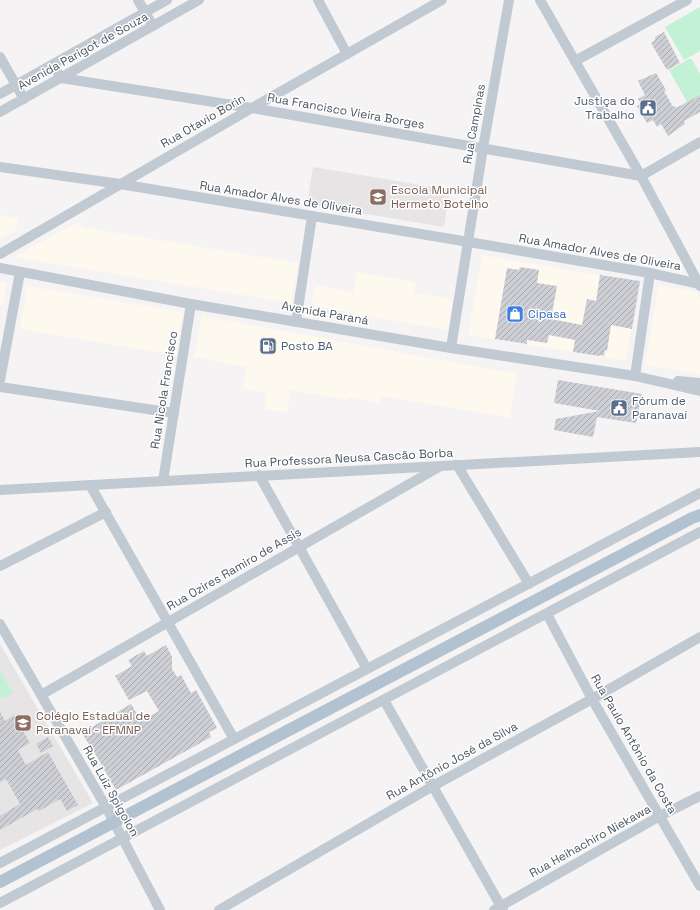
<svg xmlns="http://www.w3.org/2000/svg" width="700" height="910" font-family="'Space Grotesk',sans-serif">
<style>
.commercial{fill:#fdf9ef}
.education{fill:#e6e4e5}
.grass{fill:#c3f1d5}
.building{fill:url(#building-hatch)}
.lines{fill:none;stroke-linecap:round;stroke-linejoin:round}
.minor{stroke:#c1cad2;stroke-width:10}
.major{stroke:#b3c2d1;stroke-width:12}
.labels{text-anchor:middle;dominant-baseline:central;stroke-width:3;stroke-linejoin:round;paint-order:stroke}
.street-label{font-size:12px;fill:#4a5661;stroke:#fff}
.service-label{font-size:12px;fill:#4e5e75;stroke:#fff;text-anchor:start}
.education-label{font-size:12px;fill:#785e54;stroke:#fff;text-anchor:start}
.shop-label{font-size:12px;fill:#366cbe;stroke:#fff;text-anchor:start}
</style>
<defs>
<pattern id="building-hatch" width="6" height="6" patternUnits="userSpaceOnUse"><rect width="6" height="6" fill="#cdcfd5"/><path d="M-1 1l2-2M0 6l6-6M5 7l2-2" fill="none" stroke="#a8abb0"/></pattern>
</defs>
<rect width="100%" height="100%" fill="#f5f3f3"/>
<!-- commercial -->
<g class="commercial">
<path d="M0,215L18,218L16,231L0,239Z"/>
<path d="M81,221V227L298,263L291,303L13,257Z"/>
<path d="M482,255L638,282L626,361L468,335Z"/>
<path d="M357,272L416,282L414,293L453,299L448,330L311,306L315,285L353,292Z"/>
<path d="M0,282L7,283L3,304L0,303Z"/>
<path d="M659,285L697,292L700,298V374L645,365Z"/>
<path d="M27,286L183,312L176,355L20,329Z"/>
<path d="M202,316L517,374L510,418L382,396L380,403L347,397V400L291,390L287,413L264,409L266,393L243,389L246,367L194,357Z"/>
</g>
<!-- education -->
<g class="education">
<path d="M313,167L450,190L444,227L307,204Z"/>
<path d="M0,644L93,803L0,850Z"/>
</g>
<!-- grass -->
<g class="grass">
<path d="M700,7V51L684,60L665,27Z"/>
<path d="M691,58L700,74V95L687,102L669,70Z"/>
<path d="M0,671L13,693L2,699L0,697Z"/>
</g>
<!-- building -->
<g class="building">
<path d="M664,32L680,63L667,70L651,43L655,40V37Z"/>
<path d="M656,73L666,90L664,91L673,107L675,106L676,108L700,95V112L684,121L685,124L668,136L661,124L657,127L653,120L647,123L637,106L641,104L638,99L645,95L638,81Z"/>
<path d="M520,267L539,270L537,283L557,286L551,319L582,325L587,299L596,301L600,275L640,281L632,329L611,325L607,351L605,350L604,356L599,355V356L573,352L575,340L549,335L547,343L527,340V344L495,339L507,268L519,270Z"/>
<path d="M558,380L642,394L636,423L597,417L593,437L554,430L556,419L600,411L554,403Z"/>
<path d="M166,645L172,657V669L177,677L181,675L191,693L196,690L217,728L209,732L211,737L116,790L92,748L91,746H90L82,733L131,704L141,721L159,711L147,691L129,700L115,676L132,666L128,660L144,651L147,656Z"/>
<path d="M0,712L5,721L14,715L30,743L18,750L26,765L48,752L78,805L67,811L60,799L39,811L37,809L0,830V816L20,804L6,779L0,782Z"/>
<path d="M48,737L53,746L41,753L36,744Z"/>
</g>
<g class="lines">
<!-- minor -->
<g class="minor">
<path d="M138,0L153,26"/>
<path d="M318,0L347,54"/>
<path d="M540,0L641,176L700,286"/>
<path d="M0,57L24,99"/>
<path d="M575,61L687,0"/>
<path d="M53,65L61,78L252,108L641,176L700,142"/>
<path d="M0,94L167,0"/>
<path d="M0,112L199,0"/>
<path d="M0,167L120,184L469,242L650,273L700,284"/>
<path d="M0,254L252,108L442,0"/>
<path d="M0,268L191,304L451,348L635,376L700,391"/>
<path d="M296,322L312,216"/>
<path d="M451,348L483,148L509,0"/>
<path d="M635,376L650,273"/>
<path d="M0,380L20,272"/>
<path d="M678,381L700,383"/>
<path d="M0,387L174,413"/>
<path d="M457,465L529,584"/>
<path d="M259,475L367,669"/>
<path d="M163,481L191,304"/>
<path d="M90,485L234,739"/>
<path d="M0,490L700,452"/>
<path d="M0,566L106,512"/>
<path d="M547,614L592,699L700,886"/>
<path d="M0,624L106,807L160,910"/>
<path d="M41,695L439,467"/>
<path d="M384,700L503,910"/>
<path d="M0,863L700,493"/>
<path d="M0,903L700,532"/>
<path d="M219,910L433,786L592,699L700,637"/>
<path d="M494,910L660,816L700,796"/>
</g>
<!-- major -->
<path class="major" d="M0,882L692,518L700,515"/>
</g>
<!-- icons -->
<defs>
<symbol id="civic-square" viewBox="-11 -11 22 22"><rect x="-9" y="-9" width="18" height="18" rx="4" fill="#5c6f8a" stroke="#fff"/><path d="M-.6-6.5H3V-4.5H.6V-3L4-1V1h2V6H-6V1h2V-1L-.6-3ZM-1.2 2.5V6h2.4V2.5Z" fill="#fff"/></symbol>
<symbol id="school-square" viewBox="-11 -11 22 22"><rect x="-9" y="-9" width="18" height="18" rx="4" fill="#8d6e63" stroke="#fff"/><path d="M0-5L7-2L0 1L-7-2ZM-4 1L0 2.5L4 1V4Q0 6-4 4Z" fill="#fff"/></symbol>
<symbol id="shop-square" viewBox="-11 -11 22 22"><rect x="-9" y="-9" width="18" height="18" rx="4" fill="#3f7fe0" stroke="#fff"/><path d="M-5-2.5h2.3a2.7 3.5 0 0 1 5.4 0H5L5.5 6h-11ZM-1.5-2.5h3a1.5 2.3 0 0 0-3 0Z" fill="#fff"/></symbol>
<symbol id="fuel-square" viewBox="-11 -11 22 22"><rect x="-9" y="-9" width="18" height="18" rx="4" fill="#5c6f8a" stroke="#fff"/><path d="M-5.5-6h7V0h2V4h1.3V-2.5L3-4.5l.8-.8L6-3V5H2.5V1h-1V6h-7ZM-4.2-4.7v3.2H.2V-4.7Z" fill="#fff"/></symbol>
</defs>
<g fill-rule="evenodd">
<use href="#civic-square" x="638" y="98" width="20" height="20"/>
<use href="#school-square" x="368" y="187" width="20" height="20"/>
<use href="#shop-square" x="505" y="304" width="20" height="20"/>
<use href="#fuel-square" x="258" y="336" width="20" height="20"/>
<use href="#civic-square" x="609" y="398" width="20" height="20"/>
<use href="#school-square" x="13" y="713" width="20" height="20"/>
</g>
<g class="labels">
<!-- street labels -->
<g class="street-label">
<text transform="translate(83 51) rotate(-29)">Avenida Parigot de Souza</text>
<text transform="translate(346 111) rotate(10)">Rua Francisco Vieira Borges</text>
<text transform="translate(203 121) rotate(-30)">Rua Otavio Borin</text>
<text transform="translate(474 124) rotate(-80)">Rua Campinas</text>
<text transform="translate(281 198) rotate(9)">Rua Amador Alves de Oliveira</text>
<text transform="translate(600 252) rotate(10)">Rua Amador Alves de Oliveira</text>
<text transform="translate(325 313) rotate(10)">Avenida Paraná</text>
<text transform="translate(164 390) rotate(-81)">Rua Nicola Francisco</text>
<text transform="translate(349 458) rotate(-3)">Rua Professora Neusa Cascão Borba</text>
<text transform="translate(234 569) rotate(-30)">Rua Ozires Ramiro de Assis</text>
<text transform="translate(634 744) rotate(60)">Rua Paulo Antônio da Costa</text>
<text transform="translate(452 761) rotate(-29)">Rua Antônio José da Silva</text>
<text transform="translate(111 791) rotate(61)">Rua Luiz Spigolon</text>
<text transform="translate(590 841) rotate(-29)">Rua Heihachiro Niekawa</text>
</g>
<!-- service labels -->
<g class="service-label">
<text x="635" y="101" text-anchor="end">Justiça do<tspan x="635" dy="14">Trabalho</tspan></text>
<text x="281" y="346">Posto BA</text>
<text x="632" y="401">Fórum de<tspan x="632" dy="14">Paranavaí</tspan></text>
</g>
<!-- education labels -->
<g class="education-label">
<text x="391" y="190">Escola Municipal<tspan x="391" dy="14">Hermeto Botelho</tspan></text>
<text x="36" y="716">Colégio Estadual de<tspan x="36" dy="14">Paranavaí - EFMNP</tspan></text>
</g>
<!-- shop labels -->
<g class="shop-label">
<text x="528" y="314">Cipasa</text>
</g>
</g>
</svg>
